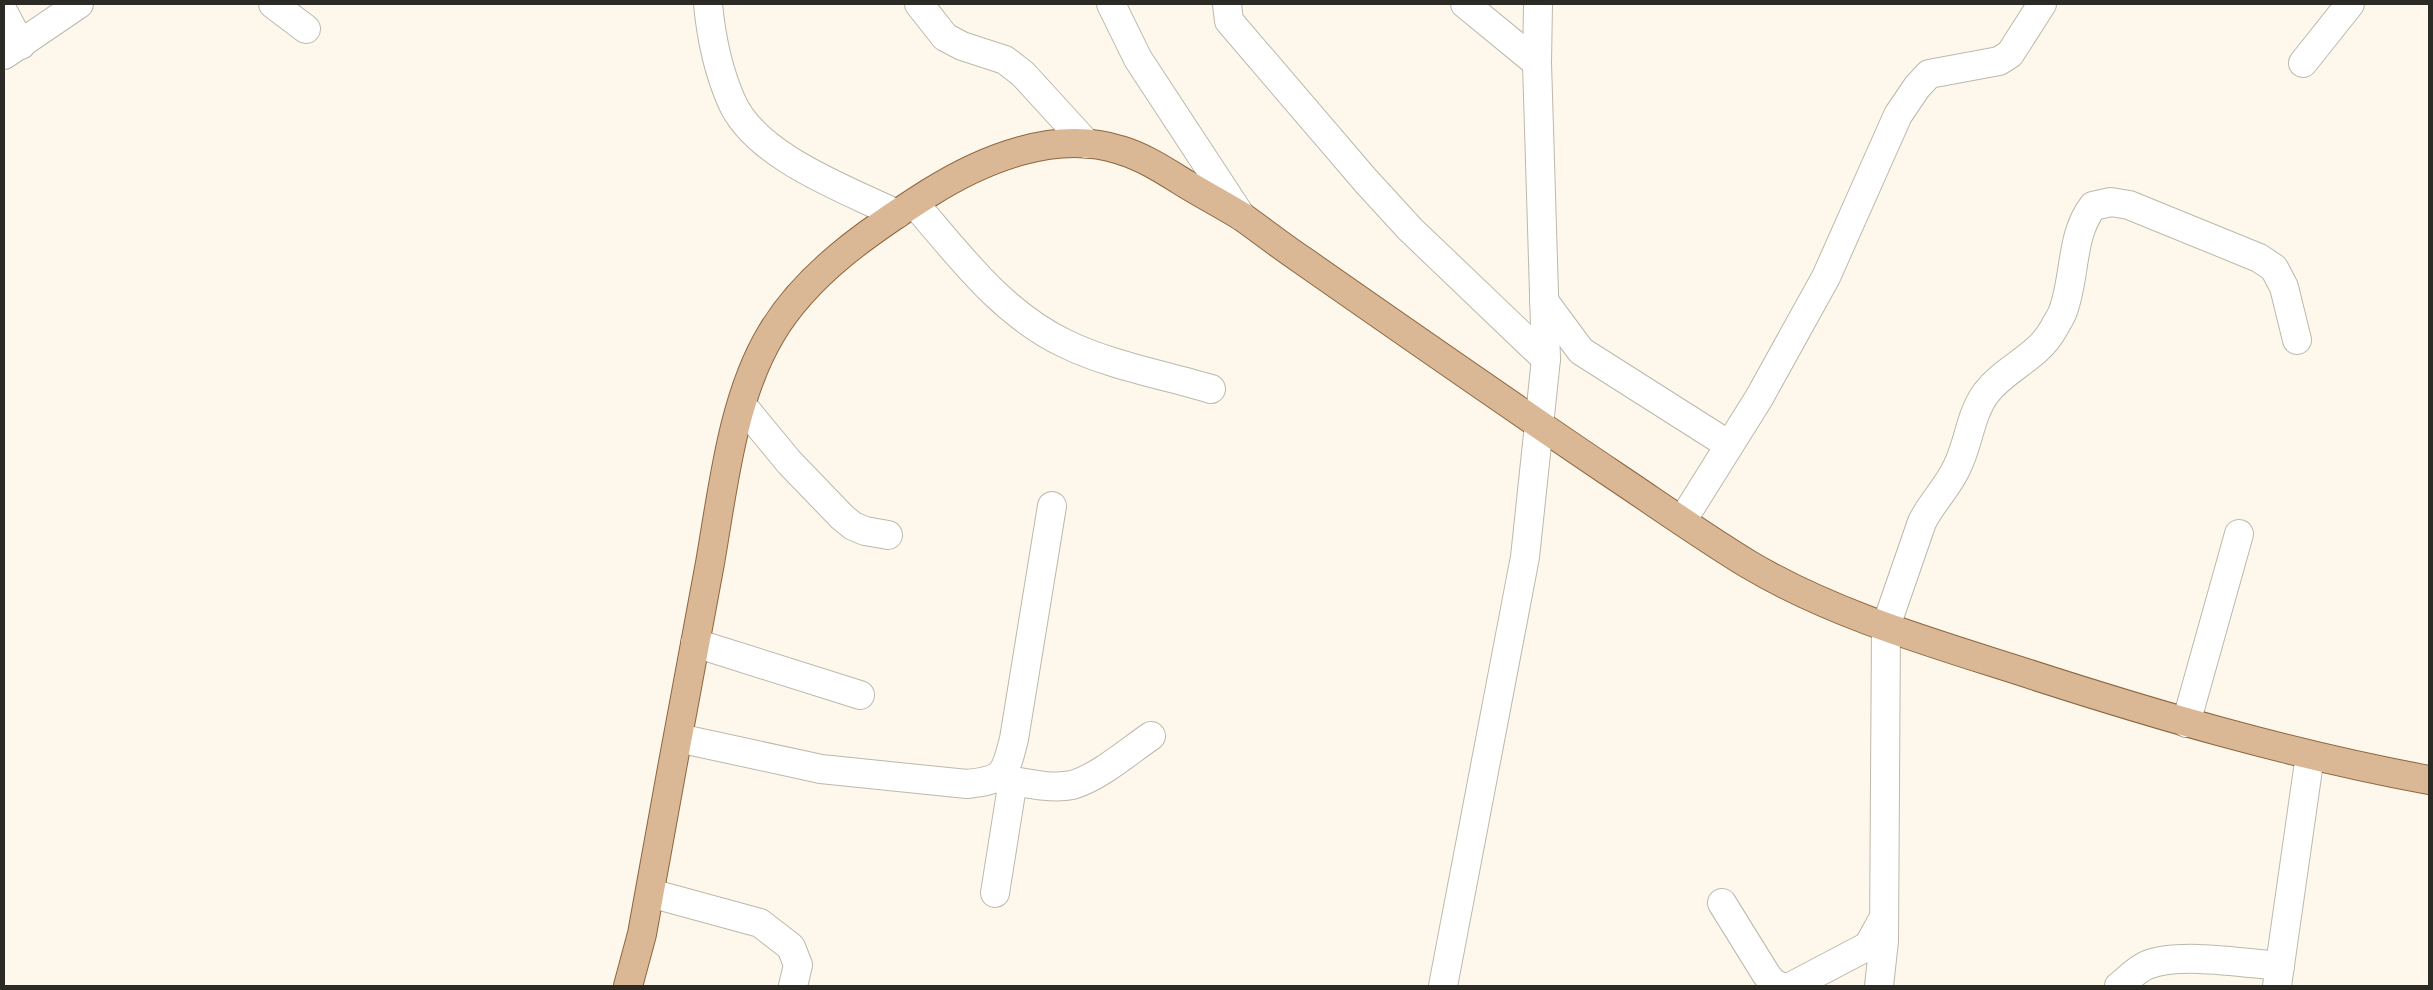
<svg xmlns="http://www.w3.org/2000/svg" width="2433" height="990" font-family="'Asap Condensed',sans-serif">
<style>
.lines{fill:none;stroke-linecap:round;stroke-linejoin:round}
.minor-casing{stroke:#bcb8ac;stroke-width:30}
.major-casing{stroke:#8d6640;stroke-width:30}
.minor{stroke:#fff;stroke-width:28}
.major{stroke:#dab795;stroke-width:28}
</style>
<rect width="100%" height="100%" fill="#fdf8eb"/>
<g class="lines">
<defs>
<g id="minor">
<path d="M273,4L306,29"/>
<path d="M708,4C711,36 718,70 731,100C754,156 845,189 897,214"/>
<path d="M919,4L945,37L962,46L1005,60L1023,74L1087,144"/>
<path d="M1111,4L1138,59L1241,216"/>
<path d="M1227,4L1229,21L1366,181L1410,229L1546,359"/>
<path d="M1465,4L1537,63"/>
<path d="M4,13L21,45"/>
<path d="M4,55L79,4"/>
<path d="M2303,63L2350,4"/>
<path d="M914,203C959,255 1002,314 1066,344C1109,365 1164,375 1211,389"/>
<path d="M1544,301L1581,351L1729,445"/>
<path d="M742,405L789,462L842,517L853,526L865,531L888,535"/>
<path d="M1682,521L1759,398L1826,277L1898,115L1917,87L1929,74L1999,61L2010,54L2042,4"/>
<path d="M695,643L860,695"/>
<path d="M2186,723L2239,534"/>
<path d="M678,738L821,769L967,784C1004,780 1005,775 1014,739L1052,506"/>
<path d="M995,778C1018,781 1049,790 1072,785C1098,778 1129,751 1151,736"/>
<path d="M650,893L760,923L791,947L798,965L793,986"/>
<path d="M995,893L1013,780"/>
<path d="M1722,903L1766,974L1773,983L1780,986"/>
<path d="M1443,986L1525,557L1546,359L1537,63L1538,4"/>
<path d="M1792,986L1868,946L1883,919"/>
<path d="M1879,986L1884,941L1886,626L1922,522C1932,502 1948,487 1957,467C1969,443 1970,415 1986,393C2006,367 2038,358 2054,328C2057,322 2061,317 2063,311C2076,276 2070,236 2093,206L2111,202L2129,205L2259,258L2274,268L2284,287L2297,340"/>
<path d="M2119,986C2127,980 2137,969 2147,965C2179,952 2244,963 2280,966"/>
<path d="M2277,986L2310,755"/>
</g>
<path id="major" d="M628,986L642,934C664,810 687,687 710,563C723,489 732,399 771,334C807,273 871,230 929,193C983,159 1056,129 1120,150C1144,157 1165,171 1186,184C1204,195 1223,205 1241,216C1261,230 1281,246 1302,260C1405,332 1508,404 1612,474C1657,504 1702,536 1748,564C1830,613 1926,641 2017,670C2152,714 2289,754 2429,780"/>
</defs>
<!-- minor casing -->
<use href="#minor" class="minor-casing"/>
<!-- major casing -->
<use href="#major" class="major-casing"/>
<!-- minor -->
<use href="#minor" class="minor"/>
<!-- major -->
<use href="#major" class="major"/>
</g>
<!-- border -->
<rect width="2433" height="990" fill="none" stroke="#2c2a25" stroke-width="10"/>
</svg>
